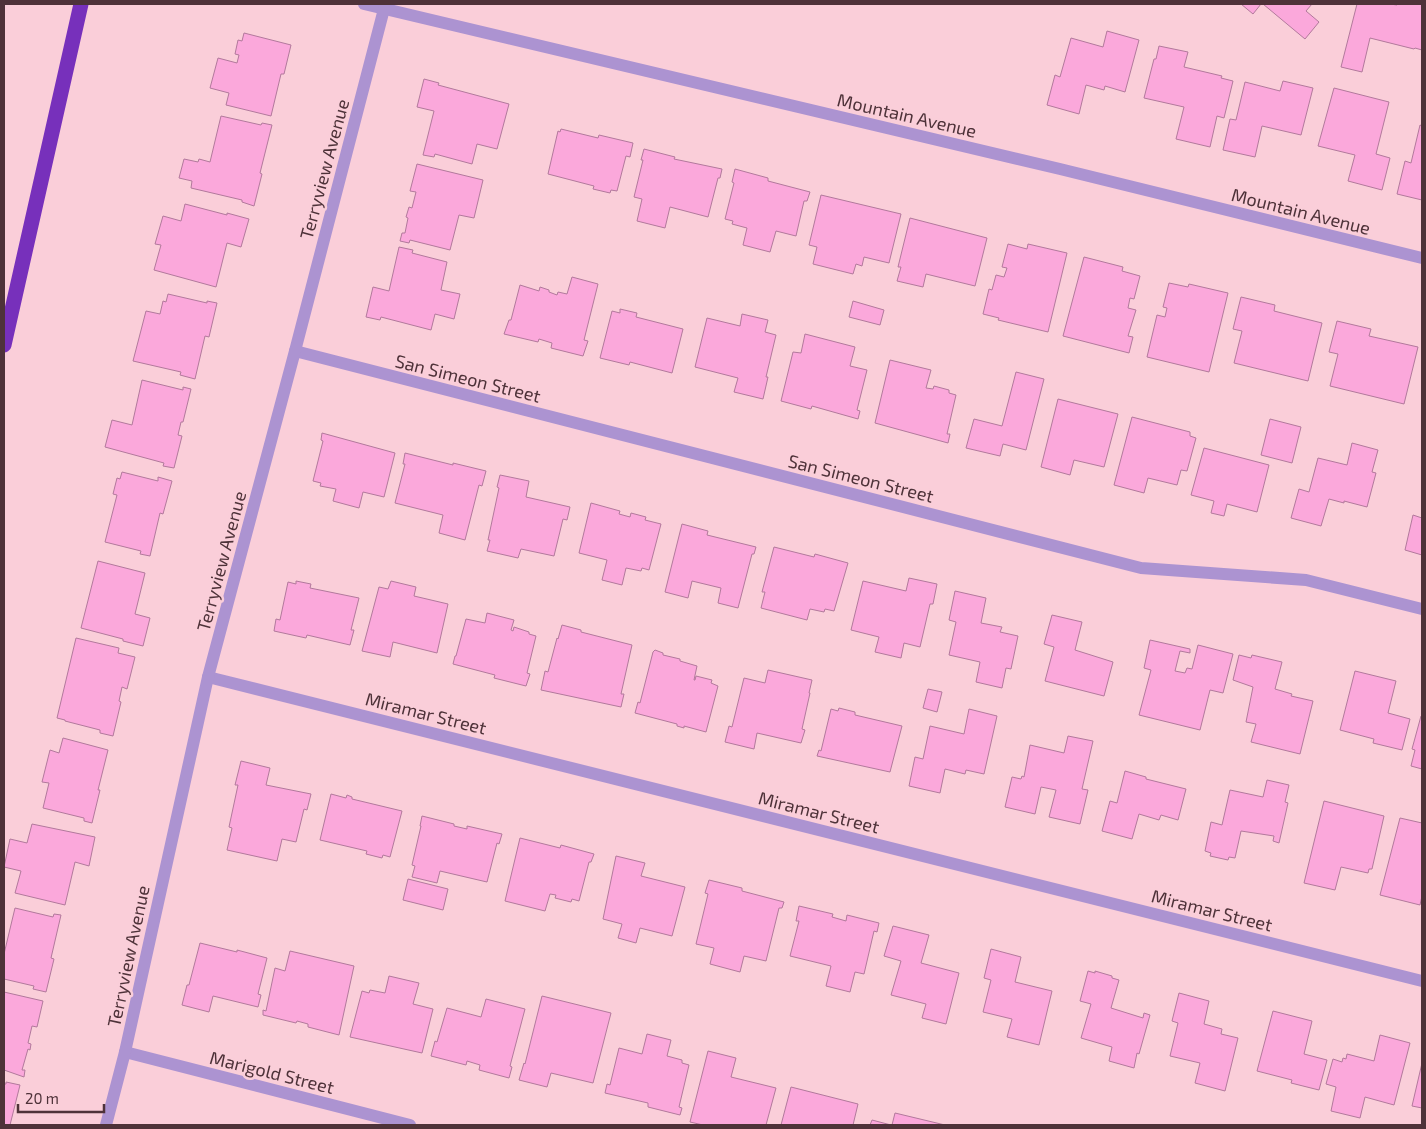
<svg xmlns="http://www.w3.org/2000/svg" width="1426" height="1129" font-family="'Exo 2',sans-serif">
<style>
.building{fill:#fba8db;stroke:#b2799c}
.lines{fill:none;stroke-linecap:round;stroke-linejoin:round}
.street{stroke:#ac93d1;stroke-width:12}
.highway{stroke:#7730bb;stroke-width:15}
.labels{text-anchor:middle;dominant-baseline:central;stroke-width:5;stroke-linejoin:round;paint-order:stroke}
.street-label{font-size:18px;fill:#4e3239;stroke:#faced9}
</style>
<rect width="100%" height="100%" fill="#faced9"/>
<!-- building -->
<g class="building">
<path d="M1241,4H1261L1253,14Z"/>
<path d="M1263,4H1312L1306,11L1319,22L1305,39Z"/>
<path d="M1357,4H1390L1397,5V4H1422V50L1415,48L1414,49L1370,38L1362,72L1341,67Z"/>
<path d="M1107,31L1139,40L1125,92L1105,86L1104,90L1086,85L1079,114L1047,105L1055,75L1060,77L1071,38L1103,47Z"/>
<path d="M244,33L291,45L284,74H281L271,116L226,105L229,93L210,88L218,58L237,63L239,55L235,54L238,40L242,41Z"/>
<path d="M1159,46L1188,52L1184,67L1222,76L1221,78L1233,81L1224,118L1217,116L1210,147L1176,139L1184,107L1144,98L1154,59H1156Z"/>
<path d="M424,79L439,83L438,85L509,104L497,149L477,144L472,164L435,154L434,157L423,155L434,111L417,107Z"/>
<path d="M1283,81L1313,88L1301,135L1262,126L1255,157L1223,150L1230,119L1236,120L1245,82L1280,91Z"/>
<path d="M1334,88L1389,102L1376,154L1390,158L1382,190L1348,181L1355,155L1318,146Z"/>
<path d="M221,116L261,125L262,123L272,125L260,173L262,174L254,206L242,202V200L191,188L192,181L179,178L184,159L198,162L199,159L210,162Z"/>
<path d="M1420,125L1422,126V200L1397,194L1405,161L1411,163Z"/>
<path d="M561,129L598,138L599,135L633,143L630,157L626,156L617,191L611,190L610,193L593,189L594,186L548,174L558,131L560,132Z"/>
<path d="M644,149L675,157L674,159L722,169L720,178H718L708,217L670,207L665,228L637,221L642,199L634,197L643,160H641Z"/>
<path d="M417,164L483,180L474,218L459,215L450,250L410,240L409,243L400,241L402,233H405L408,218L406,217L409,207L412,208L416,192L410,191Z"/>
<path d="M735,169L768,178V181L810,192L807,201H804L796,236L776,231L770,252L743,245L747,228L732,224L733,221L725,219L734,183L732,182Z"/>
<path d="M821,195L901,214L889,263L864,257L862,266L856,264L853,274L813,264L817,247L809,245Z"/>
<path d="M185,204L227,215V213L249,219L241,247L227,243L216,287L154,270L161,245L155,244L163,216L181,221Z"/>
<path d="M910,218L987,238L975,286L926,274L923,287L897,281L901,267H898Z"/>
<path d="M1008,244L1027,249L1028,244L1067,253L1048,332L998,320L999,318L983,314L989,289L992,290L996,275L1004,277L1007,268L1002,267Z"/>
<path d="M399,247L413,250L412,253L447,262L441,290L460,294L454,319L435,314L431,330L381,317L380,320L366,317L373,287L389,291Z"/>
<path d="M1084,257L1123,267L1122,271L1140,276L1134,299L1130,298L1128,308L1136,310L1128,336L1133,337L1129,353L1063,336Z"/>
<path d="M572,277L598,284L584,340L588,341L583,356L551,348L552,343L539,339L538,342L504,334L509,320H511L520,285L539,291L540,287L549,290V292L557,295L558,292L567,294Z"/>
<path d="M1169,283L1188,287L1189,284L1228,293L1209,372L1147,357L1157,315L1165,317L1167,308L1163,307Z"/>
<path d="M168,294L207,303V301L217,303L209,337L205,336L195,379L180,375L181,372L133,361L146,311L160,314L163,301L166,302Z"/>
<path d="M1241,297L1275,305L1274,311L1322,323L1308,381L1234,363L1242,331L1233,329Z"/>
<path d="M853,301L884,310L880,325L849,317Z"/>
<path d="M620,309L637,313L636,317L683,329L672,373L630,362L629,365L600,358L612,311L620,313Z"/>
<path d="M742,314L768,320L765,332L776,335L766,377H768L763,399L734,392L738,378L695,367L707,318L740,326Z"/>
<path d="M1337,321L1371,329L1369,336L1418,347L1404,404L1330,386L1338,354L1329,352Z"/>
<path d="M805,334L855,347L850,366L867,370L857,410L860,411L858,419L812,406L811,409L781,401L793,352L801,353Z"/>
<path d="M890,360L931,370L926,388L933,389L934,386L949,390V393L956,395L947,434H950L948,443L875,423Z"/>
<path d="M1016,372L1044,379L1026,450L1003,444L1000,456L966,448L974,419L1002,426Z"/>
<path d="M142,380L183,390V387L191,389L183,422H181L178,435L182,436L174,468L163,466L164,463L105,447L112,420L132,425Z"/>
<path d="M1058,399L1118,414L1104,467L1074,460L1070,475L1041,467Z"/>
<path d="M1132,417L1190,432V436L1196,438L1187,471L1181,470L1177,485L1148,478L1144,493L1114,485Z"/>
<path d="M1270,419L1301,427L1292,463L1261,455Z"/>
<path d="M322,433L395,453L384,497L363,492L359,508L333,501L336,489L320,486L321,483L313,481L323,441L321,440Z"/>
<path d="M1352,443L1378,450L1372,472L1376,473L1367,507L1344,501V503L1329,499L1321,526L1291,518L1299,489L1309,492L1318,458L1347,465Z"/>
<path d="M1204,448L1269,465L1257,512L1227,504L1224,516L1211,513L1214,501L1191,495Z"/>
<path d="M405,453L453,465V463L486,471L482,486L479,485L465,540L439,533L443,515L395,503L405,464H403Z"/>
<path d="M122,472L158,481V477L172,481L163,514L160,513L150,556L140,554L141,551L105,542L117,495L113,494L117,478L120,479Z"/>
<path d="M500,475L529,481L526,497L570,507L567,520L563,519L554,556L521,549L518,558L487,551L490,540H488L499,488L497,487Z"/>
<path d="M591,503L620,511L619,514L630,517L631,513L646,517L645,520L661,524L649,570L642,568L641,571L626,568L622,585L602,580L607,560L579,553Z"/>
<path d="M1413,515L1422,518V555L1405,550Z"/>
<path d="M682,524L708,531L707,535L756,547L754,554H752L738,608L718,603L721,588L692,581L688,598L665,592Z"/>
<path d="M774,547L814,557L815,554L848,563L834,611L825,609L824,612L810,609L807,620L761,608L765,592H762Z"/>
<path d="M98,561L145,573L135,614L150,618L143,646L123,641V639L81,628Z"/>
<path d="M909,578L937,584L933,604H930L920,647L904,643L901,658L875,652L879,637L851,630L863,581L906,591Z"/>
<path d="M296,581L311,584L310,588L359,598L351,630H354L350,645L307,635L306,638L274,631L276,619L280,620L288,582L296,584Z"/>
<path d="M391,581L416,587L414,596L448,604L437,653L393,642L390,657L362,651L379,587L388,589Z"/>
<path d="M955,591L986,598L981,623L1002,627L1000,632L1018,636L1011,669L1006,668L1002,688L976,682L980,662L949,655L956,622L949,620Z"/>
<path d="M487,613L514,620L511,630L513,631L514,627L529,632V634L536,636L527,673L530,674L526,686L494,678L495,675L453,664L455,656H456L466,619L485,623Z"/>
<path d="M1052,615L1082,622L1075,650L1113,662L1104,696L1045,681L1054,647L1044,644Z"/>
<path d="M562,625L581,630V632L632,645L621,694H624L621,707L541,690L545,671L548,672L557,638L558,639Z"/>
<path d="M76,638L119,648L118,653L135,657L127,689L122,687L119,701L121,702L113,736L100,733V730L65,721V720L57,718Z"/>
<path d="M1150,640L1190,649V653L1180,651L1175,671L1185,673L1187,668L1192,669L1198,645L1233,654L1223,693L1210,690L1200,730L1139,715L1151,670L1144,668Z"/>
<path d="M655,650L663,653V655L680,659V661L697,666L694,680H695L696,676L712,680L711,683L718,686L706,732L684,726V728L677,726V724L635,713L638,702L640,703L653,652Z"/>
<path d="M1239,655L1251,658L1252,655L1282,662L1275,689L1292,694L1291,696L1313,701L1300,754L1251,742L1256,724L1246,722L1253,687L1233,680Z"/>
<path d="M768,670L812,680L809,693H810L802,729L805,730L801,743L757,733L754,749L725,742L729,726L732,727L744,678L765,683Z"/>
<path d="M1355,671L1396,681L1388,713L1410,719L1402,750L1373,743L1374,739L1340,730Z"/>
<path d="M928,689L942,692L937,712L923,708Z"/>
<path d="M839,708L855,712V715L902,726L890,772L817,756L819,750L821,751L831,709L838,711Z"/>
<path d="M969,709L997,716L984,774L966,770L965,774L945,769L940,793L909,786L915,757L923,759L930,726L964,734Z"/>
<path d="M1421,716H1422V769L1411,766L1415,750L1412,749Z"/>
<path d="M1068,736L1093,741L1082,789L1088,790L1080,824L1049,817L1056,790L1041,787L1035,814L1005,807L1012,777L1021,779L1022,776L1024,777L1030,745L1064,753Z"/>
<path d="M63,738L108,750L98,790H100L92,823L84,821V818L43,808L49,783L42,782L50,750L59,753Z"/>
<path d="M241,761L270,768L266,785L311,794L307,810L304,809L296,842L282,839L277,861L227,850L232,828L229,827L238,785H235Z"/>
<path d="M1125,771L1146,777V779L1186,789L1178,820L1161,815L1159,820L1139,814L1132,839L1102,831L1110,801L1117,803Z"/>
<path d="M1267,780L1289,785L1285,802L1288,803L1279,843L1273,841L1274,836L1241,831L1235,858L1229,857L1228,860L1210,856L1211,853L1205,851L1211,822L1222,825L1230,790L1263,797Z"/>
<path d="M331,794L346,798L347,795L352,797V799L402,811L390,857L383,855L382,858L366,854L367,851L320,840Z"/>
<path d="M1324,801L1384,816L1372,869H1369L1368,873L1341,867L1335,890L1304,883Z"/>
<path d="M422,816L454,824V826L467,829V826L502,834L499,844L497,843L487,882L440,871L437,883L412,877L415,866L412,865L421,826H420Z"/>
<path d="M1400,818L1422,823V896L1420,905L1380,895Z"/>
<path d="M32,824L95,837L89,866L75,862L65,905L15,893L21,871L4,867L10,839L27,843Z"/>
<path d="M520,838L560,848L561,845L594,854L591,862H589L579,901L572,899L571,902L555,898L556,895L550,894L545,911L505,901Z"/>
<path d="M616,856L645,863L641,876L685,887L672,936L640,928L636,943L618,938L622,924L603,919Z"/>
<path d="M408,879L448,889L443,910L403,900Z"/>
<path d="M709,880L742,888V891L784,902L782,908H779L766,961L744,956L740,972L710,964L714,948L696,944L708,894L705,893Z"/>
<path d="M799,906L833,914L832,917L846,921L847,915L879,923L877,932L874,931L864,974L855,972L850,992L826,986L831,966L790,956L799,921H796Z"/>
<path d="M15,908L53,917L54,914L61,915L51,958L54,959L46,992L33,989L34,986L4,979V954Z"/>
<path d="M893,926L929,935L921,963L959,973L946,1024L922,1018L926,1004L891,995L901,961L884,956Z"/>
<path d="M200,943L237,952V950L267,958L258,994L261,995L258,1007L213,996L209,1012L182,1005L187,985H189Z"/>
<path d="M991,949L1021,957L1015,982L1052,991L1039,1045L1007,1037L1012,1019L983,1012L991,980L984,978Z"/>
<path d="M290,951L354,966L339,1035L308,1027V1024L297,1021L296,1023L263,1015V1010L266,1011L275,968L285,971Z"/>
<path d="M1088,971L1095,973V971L1112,976V978L1119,980L1111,1008L1143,1018L1144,1013L1150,1015L1139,1054L1137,1053L1134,1068L1109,1061L1112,1047L1081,1038L1091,1004L1080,1001Z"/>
<path d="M389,976L419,983L413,1004L433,1009L422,1053L350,1037L362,991L369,993L370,990L385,993Z"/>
<path d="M4,992L43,1001L37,1027L32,1026L28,1043L31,1044L30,1050L28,1049L22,1070H25L24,1077L4,1070Z"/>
<path d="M1179,993L1209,1001L1204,1024L1222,1029L1221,1034L1238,1038L1225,1091L1195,1083L1200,1063L1170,1056L1178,1023L1172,1021Z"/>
<path d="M542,996L611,1013L593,1083L551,1073L547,1087L519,1080L524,1063L525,1064Z"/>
<path d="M486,999L525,1009L510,1066L512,1067L509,1078L479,1070L480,1065L467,1061L466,1065L431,1056L435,1041L437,1042L447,1008L481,1017Z"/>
<path d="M1273,1011L1312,1021L1304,1054L1327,1060L1319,1090L1291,1083L1292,1080L1257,1071Z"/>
<path d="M647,1034L671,1040L667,1056L682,1060V1063L689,1065L679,1107L682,1108L680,1115L648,1107V1103L605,1093L607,1084L610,1085L619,1048L642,1054Z"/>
<path d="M1380,1035L1410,1043L1394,1105L1365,1097L1360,1118L1331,1111L1336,1087L1326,1084L1333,1059L1342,1062L1343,1058L1346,1059L1347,1054L1374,1061Z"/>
<path d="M708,1051L736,1058L731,1077L776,1088L766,1125H703L690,1122Z"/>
<path d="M1422,1063V1108L1412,1106Z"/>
<path d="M6,1082L20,1085L10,1125H4V1084H6Z"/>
<path d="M791,1087L858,1104L853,1125H781Z"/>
<path d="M895,1113L945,1125H892Z"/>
<path d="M872,1120L891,1125H870Z"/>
</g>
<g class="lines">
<!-- street -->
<g class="street">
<path d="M364,4L1060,169L1422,258"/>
<path d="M295,351L1141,568L1306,580L1422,609"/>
<path d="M208,677L1422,981"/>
<path d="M125,1052L410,1125"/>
<path d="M106,1125L125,1052L208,677L295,351L384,9"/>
</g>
<!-- highway -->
<path class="highway" d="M4,345L81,4"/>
</g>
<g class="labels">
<!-- street labels -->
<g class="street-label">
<text transform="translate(907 115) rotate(13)">Mountain Avenue</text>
<text transform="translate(324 169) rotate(-75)">Terryview Avenue</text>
<text transform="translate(1301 211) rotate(14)">Mountain Avenue</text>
<text transform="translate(468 378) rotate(14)">San Simeon Street</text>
<text transform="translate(861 478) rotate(14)">San Simeon Street</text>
<text transform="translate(221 561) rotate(-75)">Terryview Avenue</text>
<text transform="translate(426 713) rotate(14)">Miramar Street</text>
<text transform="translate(819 812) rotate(14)">Miramar Street</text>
<text transform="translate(1212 910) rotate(14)">Miramar Street</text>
<text transform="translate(128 956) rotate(-78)">Terryview Avenue</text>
<text transform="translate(272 1072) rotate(14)">Marigold Street</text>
</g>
</g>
<!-- border -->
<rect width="1426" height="1129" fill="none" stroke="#4e3239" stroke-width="10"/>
<!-- scale -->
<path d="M18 1104v8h86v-8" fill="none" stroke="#4e3239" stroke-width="2.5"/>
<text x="25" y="1104" font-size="15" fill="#4e3239" stroke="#faced9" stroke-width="4" paint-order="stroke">20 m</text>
</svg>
